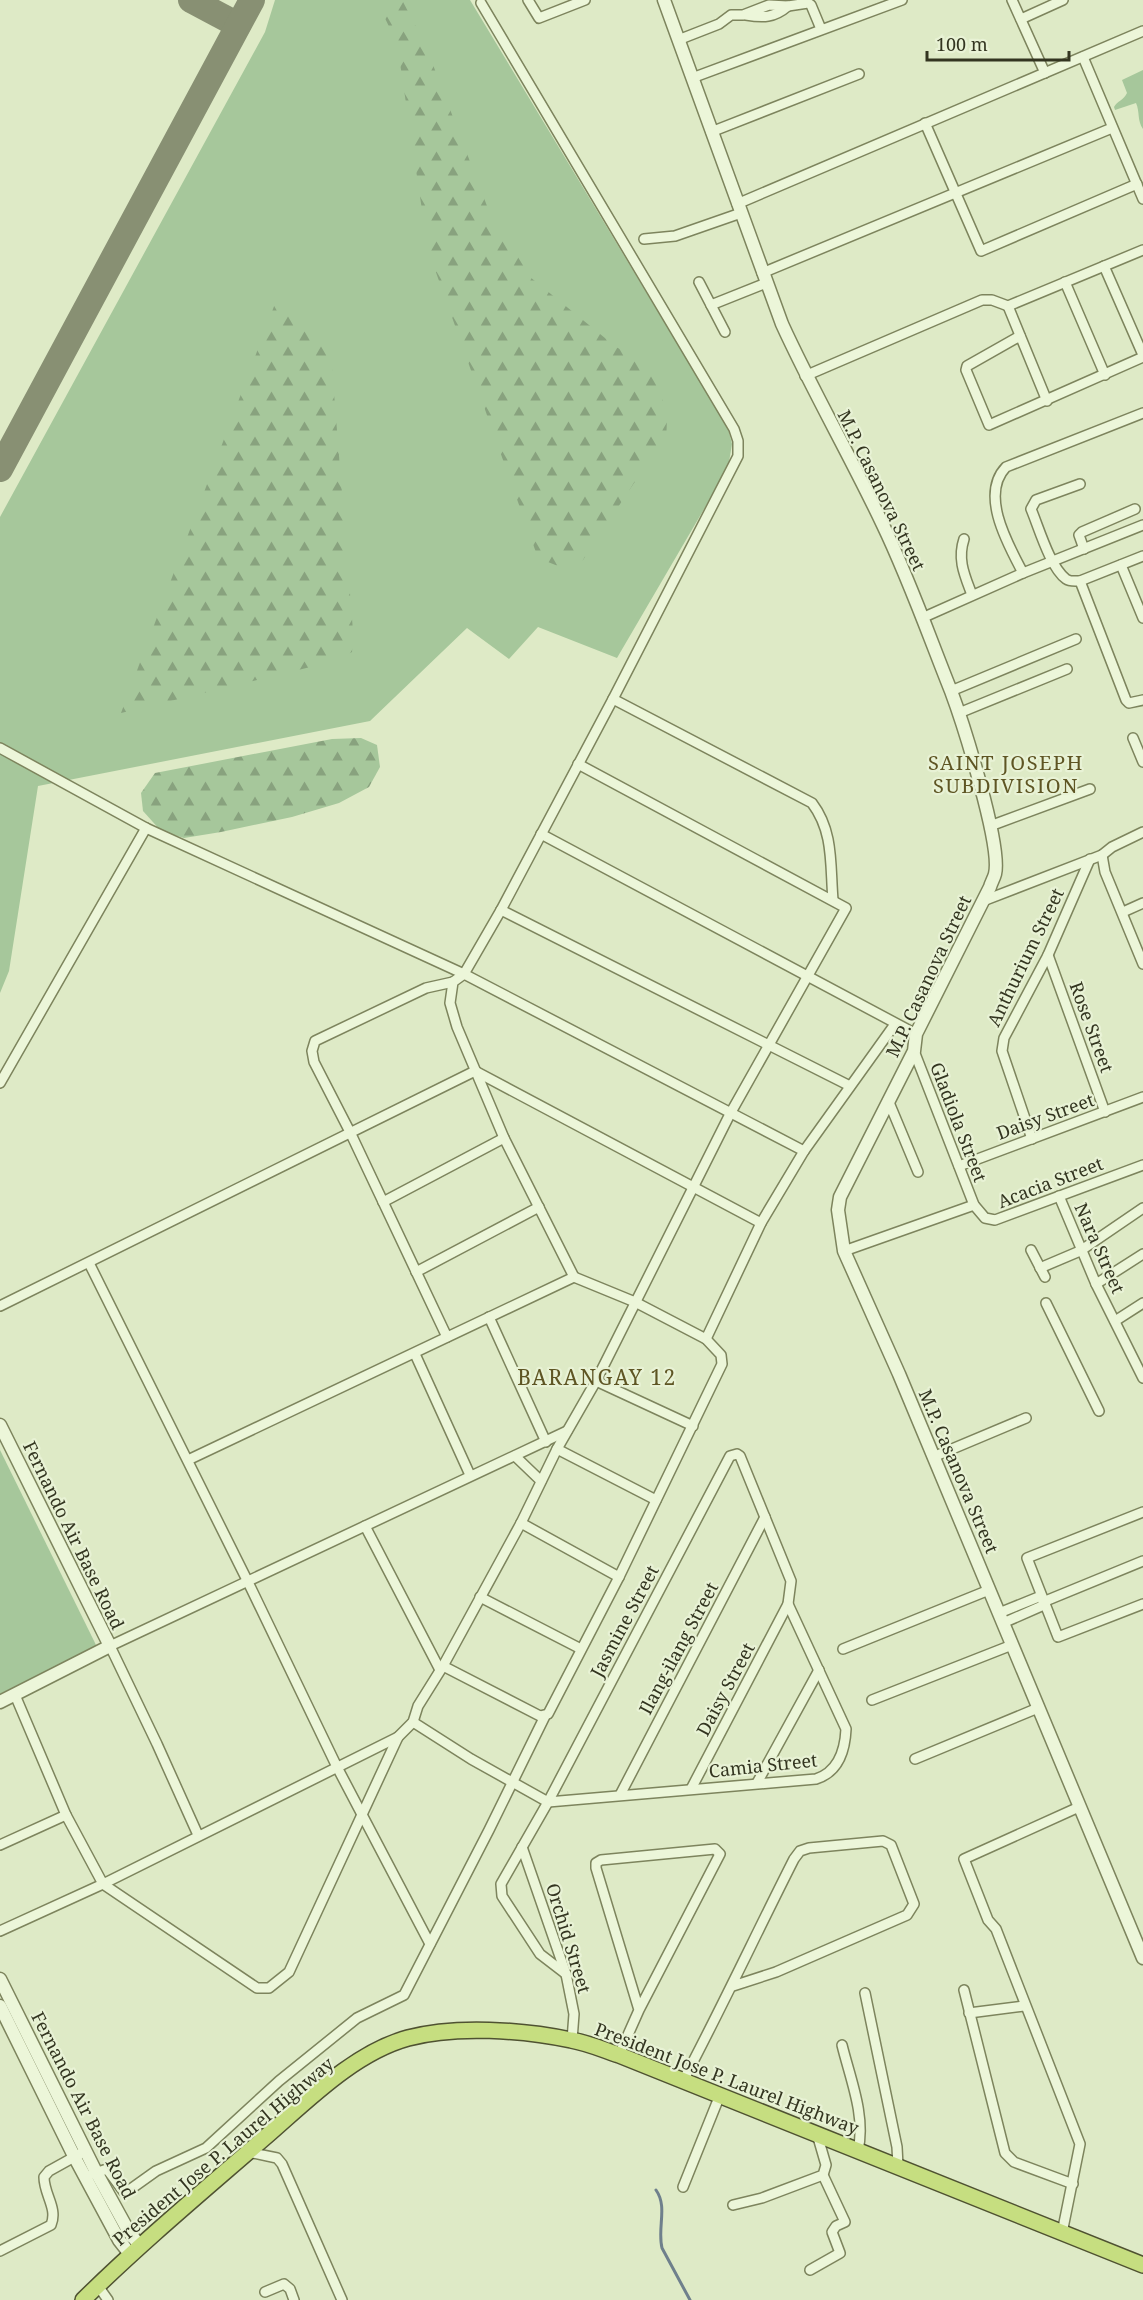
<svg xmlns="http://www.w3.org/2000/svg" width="1143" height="2300" font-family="'Noto Serif',serif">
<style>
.green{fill:#a6c79b}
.forest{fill:url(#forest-firs)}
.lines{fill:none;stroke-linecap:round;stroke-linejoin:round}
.stream{stroke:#6f808c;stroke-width:3}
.taxiway{stroke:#889073;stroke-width:26}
.minor-casing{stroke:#7d845d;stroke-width:12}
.tertiary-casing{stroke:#7d845d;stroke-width:15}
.trunk-casing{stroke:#4f5231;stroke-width:18}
.minor{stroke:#ecf6d9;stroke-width:9}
.tertiary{stroke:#ecf6d9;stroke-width:12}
.trunk{stroke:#c6de80;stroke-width:15}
.labels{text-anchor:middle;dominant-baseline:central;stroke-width:4.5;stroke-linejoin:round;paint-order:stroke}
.street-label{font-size:18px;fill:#333520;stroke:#e8f2d5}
.neighbourhood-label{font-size:20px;letter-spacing:1.5px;fill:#5e5523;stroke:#e8f2d5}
.quarter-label{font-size:21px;letter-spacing:1.5px;fill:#5e5523;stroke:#e8f2d5}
</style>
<defs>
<pattern id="forest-firs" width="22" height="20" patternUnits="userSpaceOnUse" patternTransform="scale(1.5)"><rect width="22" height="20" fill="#a6c79b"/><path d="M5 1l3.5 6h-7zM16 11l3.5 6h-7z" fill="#88a27e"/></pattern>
</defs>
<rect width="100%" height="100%" fill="#deeac6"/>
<!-- green -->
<g class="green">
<path d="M275,0H470L728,428L732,444L728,468L617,658L538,627L509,659L467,628L370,721L38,786L9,971L0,993V517L265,32Z"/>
<path d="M1143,70V129C1137,121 1140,112 1136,103L1115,110L1114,107C1117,101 1124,100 1127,93L1122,80Z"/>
<path d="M0,1450L97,1647L0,1694Z"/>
</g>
<!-- forest -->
<g class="forest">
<path d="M374,0H402L425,44L487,206L530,277L616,347L647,364L657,378L667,417L666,446L634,483L583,560L563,568L538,558L428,250L397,43L380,8Z"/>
<path d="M276,301L299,314L325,339L332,368L353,631L352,652L335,661L121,713Z"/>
<path d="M361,738L377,745L380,767L369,787L339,803L292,817L221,832L184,838L161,831L143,811L141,793L155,773L332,739Z"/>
</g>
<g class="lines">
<!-- stream -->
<path class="stream" d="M656,2190C668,2207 657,2228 662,2248L690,2300"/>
<!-- taxiway -->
<g class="taxiway">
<path d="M191,0L238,25"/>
<path d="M0,469L252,0"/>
</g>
<defs>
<g id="minor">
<path d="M528,0L539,18L585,0"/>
<path d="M1012,0L1045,73"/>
<path d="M481,3L734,429L738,441V456L613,699L501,910L464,974L453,982L450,1003L457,1027L504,1138L574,1277"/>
<path d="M746,15C763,18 774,18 788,6"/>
<path d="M1021,19L1063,0"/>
<path d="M678,40L719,24L731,15H743L769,5L788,6L808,3L811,5L821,29"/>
<path d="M1083,57L1143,199"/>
<path d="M692,78L902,0"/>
<path d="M925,123L981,251L1137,184"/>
<path d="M711,132L859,74"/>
<path d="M737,204L1143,31"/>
<path d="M644,239L675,236L741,213"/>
<path d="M1104,266L1143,355"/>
<path d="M762,273L1112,128"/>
<path d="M699,282L725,332"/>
<path d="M1065,282L1105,375"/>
<path d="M711,305L766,283"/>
<path d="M1008,306L1047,401"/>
<path d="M1020,336L967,366L966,370L989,425L1143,357"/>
<path d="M805,376L982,300H992L1008,306L1143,250"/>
<path d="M1080,484L1036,500L1031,509C1039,528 1050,567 1066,579C1070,582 1075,581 1080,581L1143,556"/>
<path d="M964,539C957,560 965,576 972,595"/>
<path d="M1084,549L1079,535L1082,532L1135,509"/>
<path d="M1121,565L1143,618"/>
<path d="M1023,573C1009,546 979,495 1006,467L1143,413"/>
<path d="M1080,581L1126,700L1129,703L1143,700"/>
<path d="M922,618L1023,573L1143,525"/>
<path d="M951,691L1076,639"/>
<path d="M613,699L812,803C834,832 830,865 833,900"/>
<path d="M959,713L1067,669"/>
<path d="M1133,738L1143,762"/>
<path d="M0,748L146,828L464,974L804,1151"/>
<path d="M990,826L1090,789"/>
<path d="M541,834L916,1034"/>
<path d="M1102,855L1105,872L1143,964"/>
<path d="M983,901L1102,855L1112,847L1143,832"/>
<path d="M501,910L850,1086"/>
<path d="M1123,912L1143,903"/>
<path d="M1048,955L1105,1112"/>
<path d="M914,1051L974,1205L985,1218L995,1220L1143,1165"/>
<path d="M0,1083L146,828"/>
<path d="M888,1100L918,1172"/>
<path d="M1032,1139L1002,1051L1004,1038L1048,955L1090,859"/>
<path d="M959,1166L1143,1097"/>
<path d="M1059,1196L1096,1284L1143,1378"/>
<path d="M383,1202L504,1138"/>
<path d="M1031,1250L1045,1277"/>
<path d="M844,1251L974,1205"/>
<path d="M89,1263L248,1582L337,1767L430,1944"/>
<path d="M1040,1268L1080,1251L1143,1208"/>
<path d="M416,1272L539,1207"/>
<path d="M1096,1284L1143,1254"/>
<path d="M1046,1303L1099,1411"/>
<path d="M0,1306L475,1071L761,1223"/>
<path d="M489,1317L546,1442"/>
<path d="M1115,1321L1143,1303"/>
<path d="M447,1337L350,1132L314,1062L312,1051L315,1041L426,988L453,982"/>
<path d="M706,1339L761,1223L804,1151L895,1024"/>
<path d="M415,1354L470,1475"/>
<path d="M596,1381L693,1426"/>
<path d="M557,1449L656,1500"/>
<path d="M515,1456L541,1481"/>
<path d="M933,1457L1026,1418"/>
<path d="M188,1460L574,1277L635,1302L706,1339L721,1355L722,1364L619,1577L548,1714L540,1716L443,1666"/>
<path d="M1143,1512L1027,1558L1058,1637L1143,1604"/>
<path d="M521,1523L619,1577"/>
<path d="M365,1526L440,1670"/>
<path d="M480,1597L581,1649"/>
<path d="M1043,1602L1143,1561"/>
<path d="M999,1613L1041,1596"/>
<path d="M1003,1623L1044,1605"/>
<path d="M843,1649L989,1590"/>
<path d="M15,1695L66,1815L103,1884L257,1988H269L289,1972L398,1737"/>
<path d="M872,1700L1012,1645"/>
<path d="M413,1722L471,1759L548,1802"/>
<path d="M915,1759L1038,1708"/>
<path d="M757,1783L819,1670"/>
<path d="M620,1795L765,1517"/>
<path d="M548,1802L816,1779C838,1772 845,1751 846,1729L788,1604"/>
<path d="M198,1835L157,1744L110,1646L567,1431"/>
<path d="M0,1845L66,1815"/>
<path d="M522,1847L566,1974L574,2014L572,2040"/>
<path d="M0,1931L103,1884L398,1737L413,1722L418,1706L443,1666L521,1523L557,1449L596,1381L730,1114L846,908L578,764"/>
<path d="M566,1974L540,1954L502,1896L501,1884L548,1802L730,1456L737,1454L740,1456L791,1581L788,1604L691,1789"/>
<path d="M964,1990L1005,2153L1014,2162L1073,2184"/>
<path d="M865,1993L897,2147L898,2166"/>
<path d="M969,2013L1024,2006"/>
<path d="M842,2045C850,2078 866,2116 858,2150"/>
<path d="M619,2055L639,2010L720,1854L715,1849L601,1860L596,1863V1868L639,2010"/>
<path d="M683,2081C722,2007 757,1932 794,1859L800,1851L809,1848L883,1841L891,1845L914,1904L907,1915L776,1972L733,1986"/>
<path d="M248,2152L277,2158L282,2164L342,2300"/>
<path d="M92,2174L107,2169L124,2192L128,2191L156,2171L206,2148L279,2081L357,2018L404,1995L489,1830L545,1716"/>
<path d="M683,2187L720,2095"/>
<path d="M733,2205L762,2198L823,2175L826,2165L817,2134"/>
<path d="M1062,2233L1080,2144L996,1929L988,1920L964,1859L1079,1807"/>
<path d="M0,2251L51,2225C58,2208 44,2195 44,2177L49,2171L85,2151"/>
<path d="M810,2270L840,2253L832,2232L836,2226L845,2222L823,2175"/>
<path d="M98,2286L108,2300"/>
<path d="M265,2292L284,2284L290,2289L294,2300"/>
</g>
<g id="tertiary">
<path d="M664,0L782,324C813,392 851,457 883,525C909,579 929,636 951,691C963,723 1002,846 995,874C994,878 991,883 990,887L916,1034L914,1051L840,1197L838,1210L844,1251L899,1374L1143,1958"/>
<path d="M0,1425L110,1646L0,1702"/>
<path d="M0,1979L96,2172L129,2232L140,2246"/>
<path d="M0,2006L75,2158L119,2240L130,2254"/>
</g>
<path id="trunk" d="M83,2300C141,2243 202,2192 263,2139C305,2103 353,2053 408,2038C456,2025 523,2030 571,2040C588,2043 604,2050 619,2055L1143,2265"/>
</defs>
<!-- minor casing -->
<use href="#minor" class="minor-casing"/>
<!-- tertiary casing -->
<use href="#tertiary" class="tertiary-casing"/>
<!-- trunk casing -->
<use href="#trunk" class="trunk-casing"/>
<!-- minor -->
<use href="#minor" class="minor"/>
<!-- tertiary -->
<use href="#tertiary" class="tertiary"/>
<!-- trunk -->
<use href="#trunk" class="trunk"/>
</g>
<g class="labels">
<!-- street labels -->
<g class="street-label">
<text transform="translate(882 490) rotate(64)">M.P. Casanova Street</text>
<text transform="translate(1025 957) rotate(-64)">Anthurium Street</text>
<text transform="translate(928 976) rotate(-65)">M.P. Casanova Street</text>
<text transform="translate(1092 1027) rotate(70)">Rose Street</text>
<text transform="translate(1045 1116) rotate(-20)">Daisy Street</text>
<text transform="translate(959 1122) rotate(69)">Gladiola Street</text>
<text transform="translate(1050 1182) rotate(-21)">Acacia Street</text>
<text transform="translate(1100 1248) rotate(66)">Nara Street</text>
<text transform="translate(959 1471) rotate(67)">M.P. Casanova Street</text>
<text transform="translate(74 1535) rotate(64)">Fernando Air Base Road</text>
<text transform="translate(624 1621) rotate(-62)">Jasmine Street</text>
<text transform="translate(678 1648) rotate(-62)">Ilang-ilang Street</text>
<text transform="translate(725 1689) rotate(-62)">Daisy Street</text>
<text transform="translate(763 1765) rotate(-6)">Camia Street</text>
<text transform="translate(569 1938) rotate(73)">Orchid Street</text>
<text transform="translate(727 2078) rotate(21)">President Jose P. Laurel Highway</text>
<text transform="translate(84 2105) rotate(63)">Fernando Air Base Road</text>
<text transform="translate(223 2151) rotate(-40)">President Jose P. Laurel Highway</text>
</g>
<!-- neighbourhood labels -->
<g class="neighbourhood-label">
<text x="1006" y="762">SAINT JOSEPH<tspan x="1006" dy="23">SUBDIVISION</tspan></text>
</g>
<!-- quarter labels -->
<g class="quarter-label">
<text x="597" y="1377">BARANGAY 12</text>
</g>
</g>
<!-- scale -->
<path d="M927 51v9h142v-9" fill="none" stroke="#333520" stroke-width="3"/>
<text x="936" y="51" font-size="18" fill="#333520" stroke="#e8f2d5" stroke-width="4.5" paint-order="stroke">100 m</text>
</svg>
